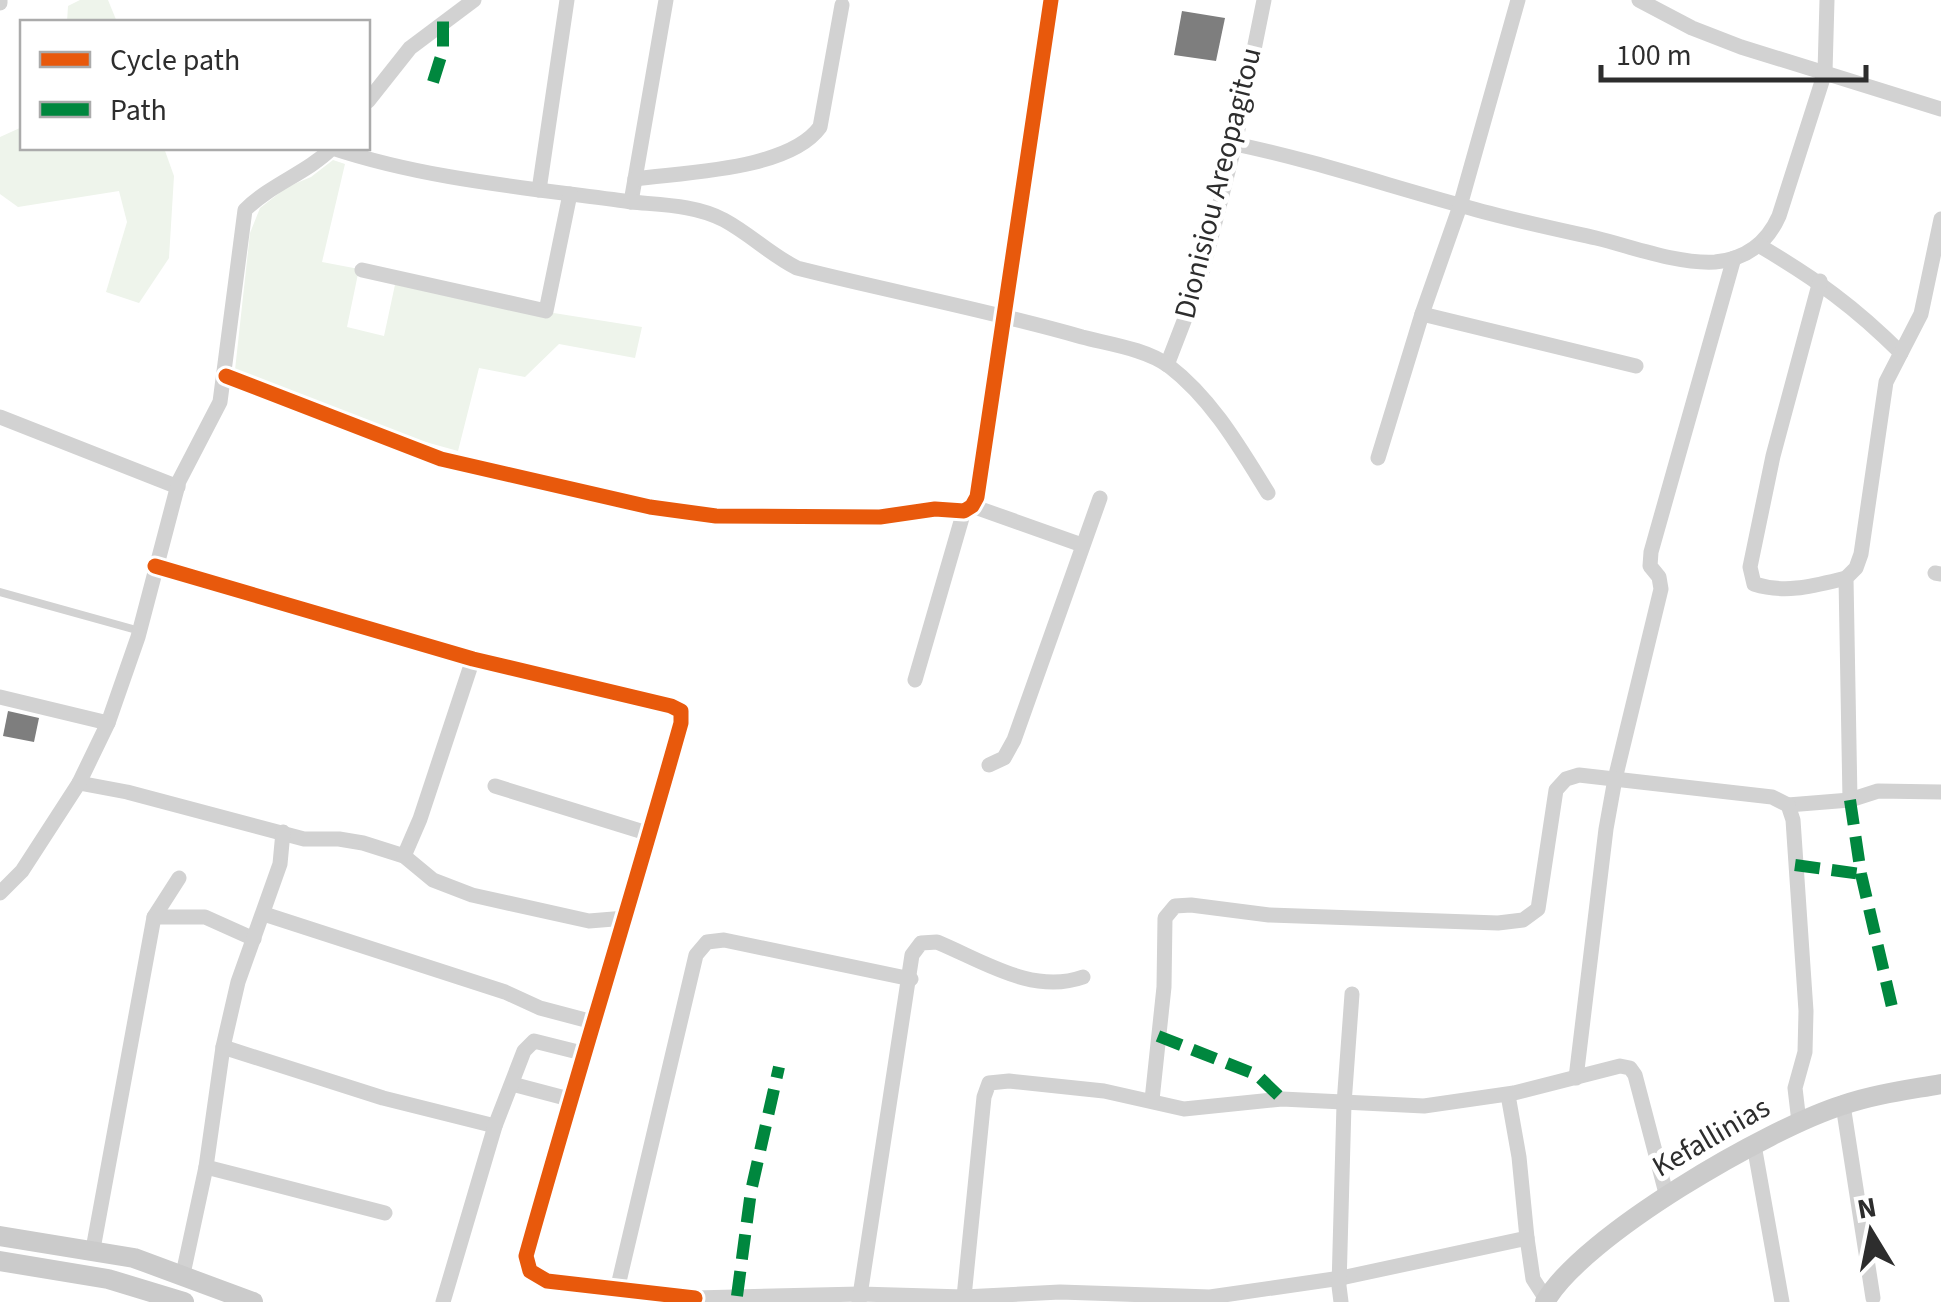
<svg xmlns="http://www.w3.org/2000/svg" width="1941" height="1302" font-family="'Source Sans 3',sans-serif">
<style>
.green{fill:#eef4eb}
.building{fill:#7e7e7e}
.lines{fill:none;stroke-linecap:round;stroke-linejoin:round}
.lane{stroke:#d2d2d2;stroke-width:8}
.street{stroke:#d2d2d2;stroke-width:15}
.secondary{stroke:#cbcbcb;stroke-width:20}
.quiet{stroke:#00873e;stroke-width:12;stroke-dasharray:25 12;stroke-linecap:butt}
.cycleway-casing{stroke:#fff;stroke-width:21}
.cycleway{stroke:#e8590c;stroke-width:15}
.labels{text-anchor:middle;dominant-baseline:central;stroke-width:10;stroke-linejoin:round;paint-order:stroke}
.street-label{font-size:30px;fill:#2d2d2d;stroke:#fff}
</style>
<rect width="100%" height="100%" fill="#fff"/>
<!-- green -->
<g class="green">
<path d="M80,0H108L117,22H67L68,6Z"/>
<path d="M22,127V148H164L174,176L169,258L139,303L106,292L127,222L119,191L18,207L0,194V137Z"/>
<path d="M333,160L345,164L322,262L359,269L347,327L384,336L396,280L484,302L642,327L635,358L559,344L525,377L479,368L458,451L404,436L235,370L250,233L260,208L287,187L311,177Z"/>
</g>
<!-- building -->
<g class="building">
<path d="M1182,11L1225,18L1216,61L1174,55Z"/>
<path d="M8,711L39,718L34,742L3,736Z"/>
</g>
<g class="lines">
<!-- lane -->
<path class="lane" d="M0,592L140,631"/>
<!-- street -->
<g class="street">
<path d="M1639,0L1692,28L1741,47L1941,109"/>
<path d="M0,3V0"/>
<path d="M368,101L410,48L474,0"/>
<path d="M1235,144C1312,160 1386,185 1463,206C1507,219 1551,228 1596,238C1633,247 1677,264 1715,262C1747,259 1767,243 1779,216L1825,72L1827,0"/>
<path d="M332,148C428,180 531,188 631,202L666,0"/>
<path d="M635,179C685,172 789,170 820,127L842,5"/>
<path d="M539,190L567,0"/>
<path d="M631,202C662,205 696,205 724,220C750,234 771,255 797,268C892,292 988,310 1082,337C1109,344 1146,349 1169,366C1212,399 1240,448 1268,493"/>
<path d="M1760,246C1816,279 1855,307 1901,353"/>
<path d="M362,270L546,311L570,194"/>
<path d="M1820,281L1773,456L1750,567L1754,584C1786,594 1813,586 1846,578"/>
<path d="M1422,314L1636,366"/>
<path d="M1167,365L1201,277L1235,144L1264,0"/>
<path d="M226,376L441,459L650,507L716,516L880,517L935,509L964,511L972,506L977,497L1051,0"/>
<path d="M0,417L178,487"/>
<path d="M1378,458L1422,314L1460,206L1518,0"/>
<path d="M972,506L1082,545"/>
<path d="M155,566L473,659L671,706L681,711V723C631,901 576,1077 526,1256L530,1271L547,1281L695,1298"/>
<path d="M1935,573L1941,574"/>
<path d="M915,680L964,511"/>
<path d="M0,697L108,723"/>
<path d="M989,765L1004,758L1014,740L1100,498"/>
<path d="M79,783L127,792L304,839H339L363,843L404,856L433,880L472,895L589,921L626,918"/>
<path d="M495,786L650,834"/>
<path d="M1850,800L1846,578L1856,568L1861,554L1886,382L1921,314L1941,219"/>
<path d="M1788,805L1850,800L1878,791L1941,792"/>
<path d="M404,856L420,819L473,659"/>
<path d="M0,893L22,871L79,783L108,723L138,637L179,481L220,402L245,210C271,184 307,173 332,148"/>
<path d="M264,914L505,992L540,1008L593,1022"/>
<path d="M154,917H205L254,939"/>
<path d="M223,1047L383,1098L495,1126"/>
<path d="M1576,1078L1606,829L1615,779L1661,589L1659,577L1650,566L1651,552L1734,258"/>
<path d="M512,1084L569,1099"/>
<path d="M1508,1095L1519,1157L1527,1238"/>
<path d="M1152,1100L1164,987L1165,918L1175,906L1191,905L1269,915L1498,923L1523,920L1538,909L1556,790L1566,779L1579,775L1772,797L1788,805L1793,820L1806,1011L1805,1052L1795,1088L1799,1122"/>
<path d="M1843,1105L1873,1298"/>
<path d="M1754,1145L1782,1302"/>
<path d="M206,1167L385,1213"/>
<path d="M93,1249L154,917L179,878"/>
<path d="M183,1274L206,1167L223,1047L238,982L280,864L283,832"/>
<path d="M617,1290L696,955L707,942L724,940L911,979"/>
<path d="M964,1297L984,1097L989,1083L1009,1081L1104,1091L1184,1109L1282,1099L1424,1106L1514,1093L1620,1066L1630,1068L1635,1075L1667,1197"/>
<path d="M443,1302L495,1126L524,1051L534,1041L582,1053"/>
<path d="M694,1302L695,1298L860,1294L964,1297L1060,1292L1210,1297L1341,1278L1527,1238L1533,1279L1546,1299"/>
<path d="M859,1302L912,955L921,943L937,942C983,961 1033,995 1083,977"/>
<path d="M1341,1302L1339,1286L1344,1104L1352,994"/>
</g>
<!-- secondary -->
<g class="secondary">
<path d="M0,1236L134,1258L253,1302"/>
<path d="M0,1261L108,1279L184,1302"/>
<path d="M1545,1302C1582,1236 1769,1128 1843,1105C1875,1094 1908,1090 1941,1084"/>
</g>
<!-- quiet -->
<g class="quiet">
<path d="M433,82L443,50V21"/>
<path d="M1850,800L1861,874L1892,1007"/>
<path d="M1795,865L1861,874"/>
<path d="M1158,1036L1257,1075L1282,1099"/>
<path d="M737,1296L751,1191L779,1067"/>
</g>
<defs>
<g id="cycleway">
<path d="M226,376L441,459L650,507L716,516L880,517L935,509L964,511L972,506L977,497L1051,0"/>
<path d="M155,566L473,659L671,706L681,711V723C631,901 576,1077 526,1256L530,1271L547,1281L695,1298"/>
</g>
</defs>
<!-- cycleway casing -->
<use href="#cycleway" class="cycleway-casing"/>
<!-- cycleway -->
<use href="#cycleway" class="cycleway"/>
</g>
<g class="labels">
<!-- street labels -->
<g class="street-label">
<text transform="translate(1218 183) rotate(-76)">Dionisiou Areopagitou</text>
<text transform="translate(1711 1137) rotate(-30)">Kefallinias</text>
</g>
</g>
<!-- legend -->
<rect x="20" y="20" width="350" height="130" fill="#ffffff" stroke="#ababab" stroke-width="2.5"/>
<rect x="40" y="52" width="50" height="15" fill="#e8590c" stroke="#ababab" stroke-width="2.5"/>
<text x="110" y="70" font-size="30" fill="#2d2d2d">Cycle path</text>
<rect x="40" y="102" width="50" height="15" fill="#00873e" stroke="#ababab" stroke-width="2.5"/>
<text x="110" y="120" font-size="30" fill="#2d2d2d">Path</text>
<!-- north arrow -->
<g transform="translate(1871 1232) rotate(350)" stroke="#ffffff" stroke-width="8" paint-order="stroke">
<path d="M0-8L18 38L0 25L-18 38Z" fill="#2d2d2d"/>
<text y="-15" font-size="28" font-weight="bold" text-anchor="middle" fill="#2d2d2d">N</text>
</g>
<!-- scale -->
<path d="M1601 65v15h265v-15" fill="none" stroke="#2d2d2d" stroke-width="5"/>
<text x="1616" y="65" font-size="30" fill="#2d2d2d" stroke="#ffffff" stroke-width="8" paint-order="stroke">100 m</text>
</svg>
